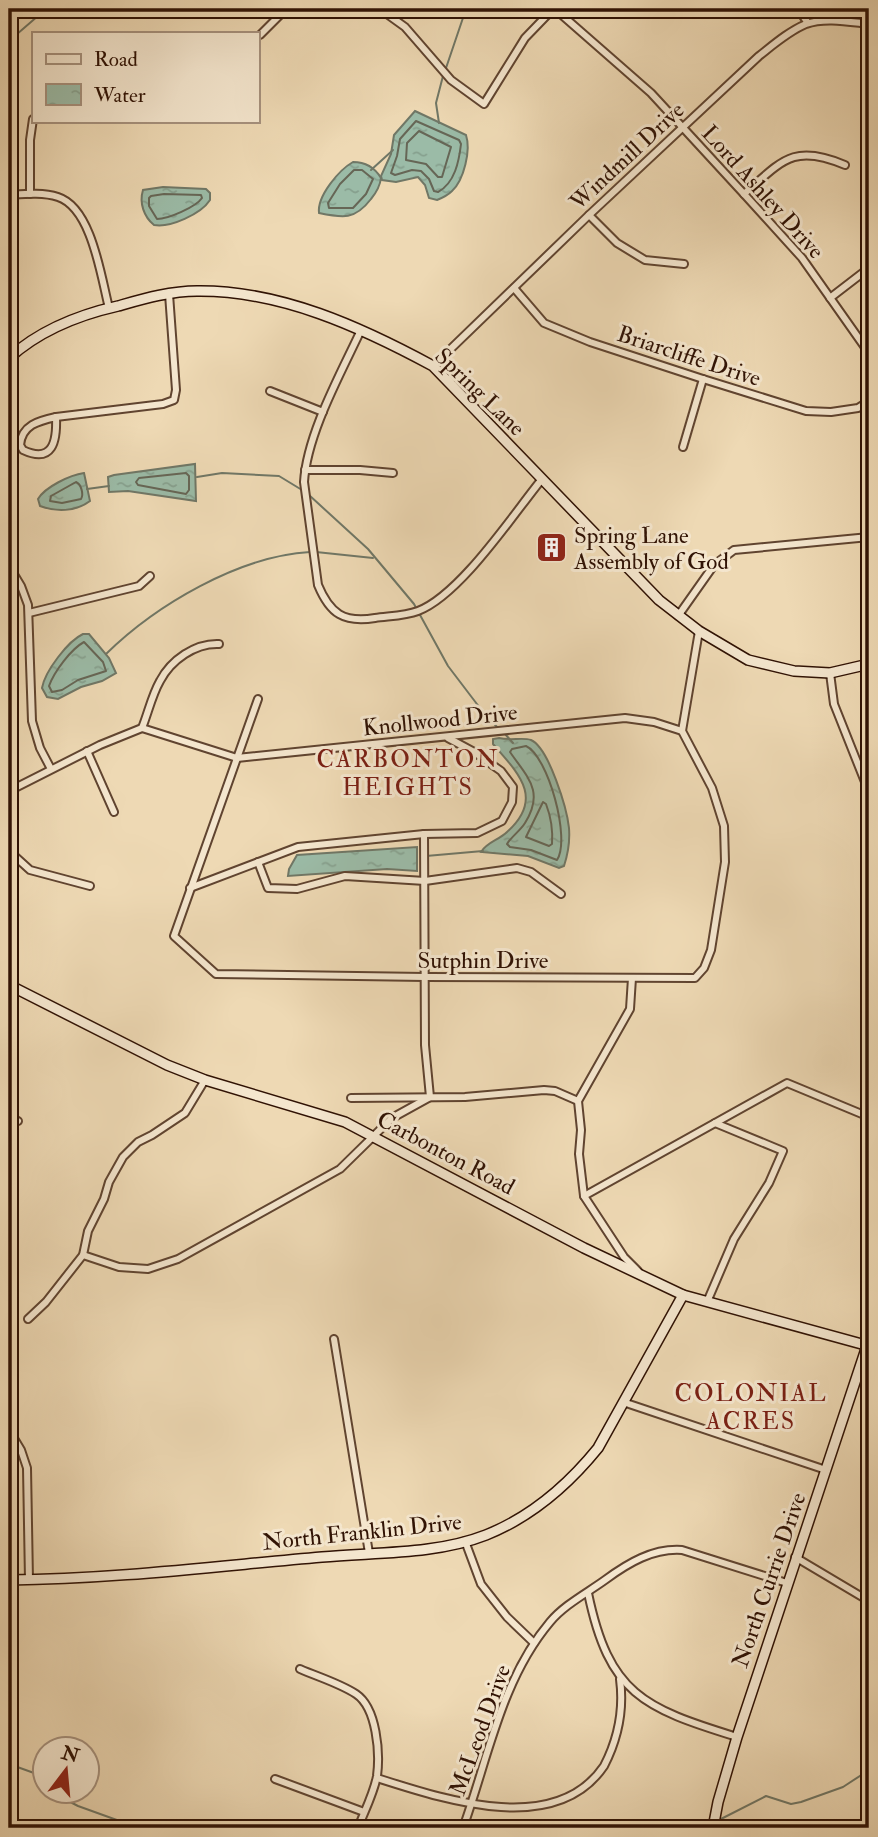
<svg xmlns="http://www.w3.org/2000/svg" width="878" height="1837" font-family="'IM FELL Double Pica',serif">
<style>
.water{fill:url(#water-ripples);stroke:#707766;stroke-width:2}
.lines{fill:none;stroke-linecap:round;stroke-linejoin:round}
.shore{stroke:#666656;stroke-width:2}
.stream{stroke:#707766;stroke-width:2}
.street-casing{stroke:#604430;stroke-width:10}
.secondary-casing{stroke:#301204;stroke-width:12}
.street{stroke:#f4e6ce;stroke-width:6}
.secondary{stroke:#f4e6ce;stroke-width:9}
.labels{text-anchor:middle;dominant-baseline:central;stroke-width:6;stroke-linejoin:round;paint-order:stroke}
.street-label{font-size:23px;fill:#301204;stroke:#f4e6ce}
.poi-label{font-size:23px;fill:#301204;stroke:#f4e6ce;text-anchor:start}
.neighbourhood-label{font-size:24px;letter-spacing:2px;fill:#7a1f14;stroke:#f4e6ce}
</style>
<defs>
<pattern id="water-ripples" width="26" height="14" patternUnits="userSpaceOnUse" patternTransform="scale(1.75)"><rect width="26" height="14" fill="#9bbba7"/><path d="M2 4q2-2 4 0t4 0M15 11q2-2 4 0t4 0" fill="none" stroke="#86a08e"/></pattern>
</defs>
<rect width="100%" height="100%" fill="#eed9b4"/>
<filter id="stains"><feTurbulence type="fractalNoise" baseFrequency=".00286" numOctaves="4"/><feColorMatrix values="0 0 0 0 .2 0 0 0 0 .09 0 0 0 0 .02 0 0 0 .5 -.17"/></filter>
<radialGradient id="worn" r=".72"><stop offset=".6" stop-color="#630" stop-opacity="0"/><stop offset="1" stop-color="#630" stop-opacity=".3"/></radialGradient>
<!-- water -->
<g class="water">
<path d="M415,111L466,135C471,150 464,180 452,191C448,195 442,198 437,200L429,198L425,185L418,177L396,182L382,180L381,176L391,154L394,135Z"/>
<path d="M353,162C365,162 375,168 381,178C380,186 376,193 371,199C355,220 343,218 319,213C317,196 339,170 353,162Z"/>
<path d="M163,187L206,189L210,193V200C201,214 170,228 154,225C144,217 139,203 143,190Z"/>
<path d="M195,464L196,501L128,491L109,492L108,477L114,475Z"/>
<path d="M84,473L90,501C75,512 56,512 40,506L38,499C45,487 70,475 84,473Z"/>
<path d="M83,634H89L109,658L116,673L102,681L81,687L58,699L47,697L42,688C45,671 68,641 83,634Z"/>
<path d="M499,738C510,741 523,737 531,740C549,748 567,809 569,828C570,841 568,854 564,866L559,868L528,856L481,852C487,842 499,840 507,832C545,798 518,773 493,744V739Z"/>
<path d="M417,847V871L387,869L288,876L289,869L297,855Z"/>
</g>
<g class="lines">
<!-- shore -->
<g class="shore">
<path d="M416,121L459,140L461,144C459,161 455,183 438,192L434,191L429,179L421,171L412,170L395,175L391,173L397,156L400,139Z"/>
<path d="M419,131L451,147L442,177H438L426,164L406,160L407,143Z"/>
<path d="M354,170H362L373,179L366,194L353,208H329L328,203L340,184Z"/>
<path d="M164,194L201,195L202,198C196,207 168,219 157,219L149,206V198L151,196Z"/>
<path d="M186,473L189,476V490L186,494L138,485L136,482L139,478Z"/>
<path d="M76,482C81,484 84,494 81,499L62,503L50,501L51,496Z"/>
<path d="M84,642L103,662L106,671L78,680L62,690L52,692L49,686C54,672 71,649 84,642Z"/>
<path d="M526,746C548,756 571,839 557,860L531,850L510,847L507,844C511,837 520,831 525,823C545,791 527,777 510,752L512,749Z"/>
<path d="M543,802L546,804C551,817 553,830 552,844L549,846L526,837Z"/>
</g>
<!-- stream -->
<g class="stream">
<path d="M9,41L46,9"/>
<path d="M445,71L466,9"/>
<path d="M439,123L436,103L443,76"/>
<path d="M371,170L393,150"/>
<path d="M197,477L222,473L279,476L302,490"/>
<path d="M87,489L109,486"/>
<path d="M309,495L368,549L414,604L448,666L483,712L498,728"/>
<path d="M316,552L373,558"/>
<path d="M106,654C156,605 239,556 310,552"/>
<path d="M505,734L513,743"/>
<path d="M426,856L483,851"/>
<path d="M9,1764L34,1773L46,1786"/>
<path d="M51,1792L78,1806L139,1828"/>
<path d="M717,1821L766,1796L791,1804L801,1802L843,1787L869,1770"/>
<path d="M675,1828L712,1822"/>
</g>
<defs>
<g id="street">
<path d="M380,9L405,27L451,80L484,104L525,38L553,9"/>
<path d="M555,9L651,93L744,194L802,258L869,353"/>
<path d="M798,9L808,23"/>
<path d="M260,35L286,9"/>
<path d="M30,194V140L33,119"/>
<path d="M744,194C782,161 793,143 845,165"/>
<path d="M9,195C24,194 43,192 58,197C92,208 101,277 109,308"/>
<path d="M589,215L617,243L645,260L684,264"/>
<path d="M514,288L544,323L590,342L703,379L806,411L831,412L858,408L869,401"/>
<path d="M830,298L869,268"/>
<path d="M361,330C340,375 307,434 304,482L318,585C330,614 344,623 375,618C389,616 405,616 418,611C460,595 512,516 542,479"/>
<path d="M433,366L589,215L759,56C773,45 789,31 806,24C825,17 850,22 869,24"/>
<path d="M270,391L323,412"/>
<path d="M56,417L163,404L174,400L176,390L169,294"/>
<path d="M56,417C57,441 53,464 23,450L20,445C22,425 38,421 56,417Z"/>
<path d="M683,447L703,379"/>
<path d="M305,470H360L393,473"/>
<path d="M9,566L21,586L28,605L32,721L40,748L51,769"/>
<path d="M29,613L139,586L150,576"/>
<path d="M678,616L714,565L734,550L869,537"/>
<path d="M830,673L834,704L869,792"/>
<path d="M258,699L174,936L216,974L425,977L695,978L704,968L711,950L725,862L724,826L712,788L682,731L699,631"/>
<path d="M142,728C148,713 152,695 160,681C171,660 195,643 219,644"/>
<path d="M87,751L114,812"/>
<path d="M9,791L100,745L142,728L237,758L625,718L654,722L682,731"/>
<path d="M9,851L30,870L90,886"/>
<path d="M258,862L268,888L297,889L345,876L425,881L517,868L531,872L561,894"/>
<path d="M190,888L298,847L424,834L477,833L502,821L512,802L513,787L501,771L474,752L448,738"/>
<path d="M632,978L630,1009L578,1101L581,1130L579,1154L584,1196L624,1257L638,1271"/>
<path d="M351,1098L465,1097L544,1090L555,1091L578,1101"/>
<path d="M9,1116L18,1121"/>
<path d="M584,1196L787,1083L869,1117"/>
<path d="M83,1255L119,1267L148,1269L178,1259L340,1169L392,1118L430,1097L425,1045L424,834"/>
<path d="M707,1302L734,1239L769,1183L783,1151L715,1123"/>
<path d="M28,1319L46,1302L83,1255L88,1231L104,1199L109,1182L123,1157L138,1142L152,1135L185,1113L205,1080"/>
<path d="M334,1339L369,1553"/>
<path d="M623,1402L826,1470"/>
<path d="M9,1430L21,1450L27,1468L29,1580"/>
<path d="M465,1541L481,1584L507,1617L534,1643"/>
<path d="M795,1557L869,1601"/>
<path d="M588,1593C609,1694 643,1708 737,1737"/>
<path d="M300,1669C318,1677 339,1683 356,1694C377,1708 380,1753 377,1776C374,1793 364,1812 358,1828"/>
<path d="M377,1778C446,1800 556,1837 604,1766C618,1739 624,1710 620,1679"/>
<path d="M275,1779L364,1812"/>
<path d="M463,1828C488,1759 501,1680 550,1622C564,1605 587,1593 605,1580C628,1563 653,1548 682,1550L787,1583"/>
</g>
<g id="secondary">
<path d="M9,358C40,330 78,315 118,306C143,299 170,291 197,291C280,290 361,327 433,366L659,600L699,631L748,660L794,671L830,673L869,664"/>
<path d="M9,985L167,1065L205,1080L345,1122L584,1248L683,1295L869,1346"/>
<path d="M9,1580C113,1579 218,1566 322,1557C375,1552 435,1555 486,1535C531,1517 568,1485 598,1448L683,1295"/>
<path d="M713,1828L718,1802L737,1737L867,1346"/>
</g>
</defs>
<!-- street casing -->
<use href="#street" class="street-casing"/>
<!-- secondary casing -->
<use href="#secondary" class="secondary-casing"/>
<!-- street -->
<use href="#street" class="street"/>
<!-- secondary -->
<use href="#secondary" class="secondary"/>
</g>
<!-- icons -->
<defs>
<symbol id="building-square" viewBox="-11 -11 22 22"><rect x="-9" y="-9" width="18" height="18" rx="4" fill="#8f2418" stroke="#f4e6ce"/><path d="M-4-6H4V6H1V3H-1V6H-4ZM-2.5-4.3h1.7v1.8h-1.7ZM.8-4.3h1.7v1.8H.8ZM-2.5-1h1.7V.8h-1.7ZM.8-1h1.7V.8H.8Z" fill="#fff"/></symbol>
</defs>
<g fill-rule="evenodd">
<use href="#building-square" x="534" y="530" width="35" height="35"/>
</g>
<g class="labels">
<!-- street labels -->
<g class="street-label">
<text transform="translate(627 156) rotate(-43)">Windmill Drive</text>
<text transform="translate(763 192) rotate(48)">Lord Ashley Drive</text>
<text transform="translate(689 356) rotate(18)">Briarcliffe Drive</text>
<text transform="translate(480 392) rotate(44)">Spring Lane</text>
<text transform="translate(440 720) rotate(-6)">Knollwood Drive</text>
<text x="483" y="960">Sutphin Drive</text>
<text transform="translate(446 1153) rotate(28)">Carbonton Road</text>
<text transform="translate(362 1532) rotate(-6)">North Franklin Drive</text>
<text transform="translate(769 1580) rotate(-71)">North Currie Drive</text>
<text transform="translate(480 1730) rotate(-70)">McLeod Drive</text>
</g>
<!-- poi labels -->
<g class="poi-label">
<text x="574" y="535">Spring Lane<tspan x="574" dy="26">Assembly of God</tspan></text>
</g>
<!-- neighbourhood labels -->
<g class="neighbourhood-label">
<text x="408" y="759">CARBONTON<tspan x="408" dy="28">HEIGHTS</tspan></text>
<text x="751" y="1393">COLONIAL<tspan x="751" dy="28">ACRES</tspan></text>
</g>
</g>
<!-- margin -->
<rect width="878" height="1837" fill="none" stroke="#eed9b4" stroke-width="35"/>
<rect x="10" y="10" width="857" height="1816" fill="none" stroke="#301204" stroke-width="3.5"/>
<rect x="18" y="18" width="843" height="1802" fill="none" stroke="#301204" stroke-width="2"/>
<!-- legend -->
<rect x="32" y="32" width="228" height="91" fill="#f4e6ce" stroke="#a6917d" stroke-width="2"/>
<rect x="46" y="54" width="35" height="10" fill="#f4e6ce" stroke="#a6917d" stroke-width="2"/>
<text x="94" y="66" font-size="21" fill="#301204">Road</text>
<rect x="46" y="84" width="35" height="21" fill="url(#water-ripples)" stroke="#a6917d" stroke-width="2"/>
<text x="94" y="102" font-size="21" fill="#301204">Water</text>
<!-- north arrow -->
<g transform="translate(66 1770) rotate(16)"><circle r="33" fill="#f4e6ce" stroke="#a6917d" stroke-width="2"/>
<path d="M0-5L12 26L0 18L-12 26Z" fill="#8f2418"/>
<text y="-10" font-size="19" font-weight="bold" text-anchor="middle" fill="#301204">N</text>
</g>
<rect width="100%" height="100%" filter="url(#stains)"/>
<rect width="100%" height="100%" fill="url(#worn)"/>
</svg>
